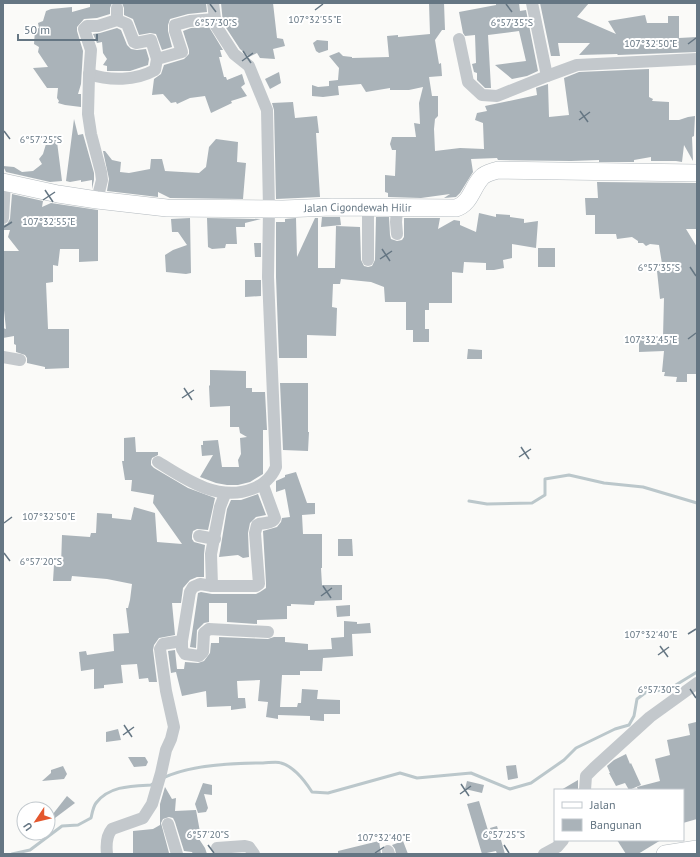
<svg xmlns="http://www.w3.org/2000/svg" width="700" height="857" font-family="'PT Sans',sans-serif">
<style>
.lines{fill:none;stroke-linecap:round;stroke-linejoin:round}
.stream{stroke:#bbc7cb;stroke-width:3}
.building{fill:#aab3b9}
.secondary-casing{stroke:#b3babf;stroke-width:18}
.street{stroke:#c3c8cc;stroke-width:12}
.secondary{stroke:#fff;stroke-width:17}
.ticks{fill:none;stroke:#657683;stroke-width:1.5}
.labels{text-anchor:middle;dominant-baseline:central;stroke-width:4;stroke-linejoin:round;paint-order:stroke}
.street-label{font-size:11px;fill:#657683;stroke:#fff}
.ticks-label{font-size:10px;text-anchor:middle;fill:#657683;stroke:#fff;stroke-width:4;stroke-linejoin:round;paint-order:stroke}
</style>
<rect width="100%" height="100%" fill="#fafaf8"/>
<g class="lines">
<!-- stream -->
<g class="stream">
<path d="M469,501L487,504L532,503L545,495V479L569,475L604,483L643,487L697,503"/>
<path d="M163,778C190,765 233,763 263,763C268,763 277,761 281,763C295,767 305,781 312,792L328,793L400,773L417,778L471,773L510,789L531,783L564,760L576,748L615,729L629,725L634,716L637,699L649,690L666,691L697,672"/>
<path d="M12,854L30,850L62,826L78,825L91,818C92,814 93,807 96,803C109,786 131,786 151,785L154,783"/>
</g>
</g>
<!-- building -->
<g class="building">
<path d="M90,3H112L110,8V14L97,18L84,19L77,27V31L83,51L81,84L78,94H81V107L65,105L58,103L59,101L57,98L58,88H47L33,68L48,67L38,52L39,47L34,44L35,30L39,28L38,23L43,21L46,11L51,9L72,7V12L90,7Z"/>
<path d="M122,3H206L207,12L188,14L170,19L168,25V31L172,47L162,50L156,34L150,33L139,35L133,19L124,15V8Z"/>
<path d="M221,3H273L277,38L283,39L285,46L273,49L275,59L260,58L257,53L249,57L240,49L223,23Z"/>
<path d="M429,3H444L445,30H442L435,40L439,64L441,63L442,76L429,77L432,96H438V116L435,119L434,129L435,151L460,148L484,149L483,123L475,120L477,113L487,111L485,106L537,95L536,88L548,84L549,117L569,115L564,78L579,72L649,69V97L653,99L652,101L669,102V120H679L688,117L695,116L694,136L692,137L693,161L684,145L682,162L676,161H651V157L634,160V162H599V160L571,161L498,160L497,158L471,159L473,172L460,193L456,197L444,198L450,194L421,198L388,197V193L385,192V175L395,176L396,150H392L390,144L392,137H416L414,123L420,124L419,103L423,87L409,90H390V88L366,92L361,84L338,86L339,95L323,97L312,96V85L318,87L329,86V81L338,80L339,68L329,56L339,52L343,56L352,57V58L389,57L387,36L398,35V37L430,34Z"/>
<path d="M496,3H519L520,11L526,10L538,71L527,76L512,79L495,65L526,61L519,31L488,35L491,88H485L477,80V73L474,72L472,64L476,63L475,35L465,36L463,33L459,12L496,5Z"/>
<path d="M540,3H589L577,17L616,34L608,21L645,15L647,23H668V16H679V38L697,37V52L618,55L617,54L579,55L590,43H558L560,56H551Z"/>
<path d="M209,27L223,50H220L222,57H219L224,77H226L227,80L242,74L245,84L241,87L247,96L231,101L232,103L211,113L205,96L190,98L177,104L176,102L171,103L163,94L152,95L154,79L161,74L164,65L184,59L189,54V50L183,31L191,28Z"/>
<path d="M117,28L121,30L127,45L131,49L137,50L146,49L149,59L148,65L130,71H107V66L103,65L107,59L103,53L102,42L97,43L93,34L100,33Z"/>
<path d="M317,40L328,41V50L319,53L316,51L313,43Z"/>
<path d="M279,72L281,83L270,89L265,79Z"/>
<path d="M293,102L295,118L317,116L319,133H316L320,197L276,199L274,110L272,103Z"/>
<path d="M74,119L78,135L83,134L94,173V180L92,189V180L81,182V180L70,182L66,181Z"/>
<path d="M56,134L62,181L50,182L6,172L3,166L14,167L22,172L33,171L42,164L39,159L43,154L46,144L41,137Z"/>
<path d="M216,139L238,142L237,162L246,163L243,199L170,198L158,192V197L107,191L109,179L103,151H105L112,160L121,162L120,172L129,173L150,169L151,159H162L165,171L199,173L206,167L209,147Z"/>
<path d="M597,182L697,183V229H686L697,247V374H687V382H676L677,377L664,376L665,372H662L664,351L639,352V338L663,337L664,298L660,299L657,271L663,270L659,245L650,244L646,246L643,243H638V241L632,237L617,239L616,234H595V215H586L585,198H598Z"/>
<path d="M12,194L43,201L42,207L51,203L98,210V261L79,262V249H60L58,266L53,265V282L46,283L48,329H69V368L45,369V367L27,363V358L25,355L16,352V345L14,344V336L3,338V328L6,329L3,301V256L4,251H19L8,237L10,230H3V225L7,224L10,219Z"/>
<path d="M479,213L496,217V214L510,215V217L524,219V223L538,221L536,248L512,244V258L503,260L504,268L494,270H486V263L464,262L463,273L452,272V303H429V310H425V329H429V342H413V330H406V302H385L384,287L371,282L341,279L340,284H333L332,307L337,308L336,336L307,335V358H279L276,277V222H285V219L296,218L297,257L315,218H318V268H335L336,226L360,227L361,260L364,266L368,267L372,266L375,260L376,217H389L390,235L391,239L397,241L402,240L404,237V218H440L438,229L454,220L460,221V225L476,232Z"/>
<path d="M322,217H340L341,225L321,227Z"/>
<path d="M190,218L191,273L186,274L166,272L165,255L173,250L187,245L178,232H172L171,219Z"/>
<path d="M207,218L261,219L245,223V227H236L237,244H226L225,248L212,249L208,247Z"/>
<path d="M254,243H261V257H255Z"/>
<rect x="538" y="248" width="17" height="19"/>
<path d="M245,280H261V296L245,297Z"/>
<path d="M468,349L482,350V359H467Z"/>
<path d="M210,370L246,371V388H252V392H265L267,430H263V474L250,482L238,485H227L216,483L200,477L213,455L202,456L201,445H203V441L218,440L222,467H239L238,460L241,454L240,438L247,437L240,433L239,427H230V406L210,407L209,386L210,385Z"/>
<path d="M280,383H308V432H309L308,451L283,450Z"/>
<path d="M135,437L136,452H158V455L152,458L151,461V465L154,468L188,488L215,498L208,530L197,529L193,531L192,535V539L194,542L205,545L204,554V577H197L190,580L183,588L181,603H172L175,635L159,638L154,645L153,650L157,682H149L148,678L139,679L137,664L121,665L123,683L104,685V688L94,689V669L81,671L79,652L86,651L87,655L114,651L113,634L129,633L126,608H128L130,600L132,584L107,579L72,576L71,581H53L54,565L61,566L62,535L90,537L91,533H96L97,513L112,514V518L131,520L134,507L155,513L157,542L182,544L153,503L154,495L131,491L132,480H125L122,461H124V438Z"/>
<path d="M296,472L307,503H315V514L302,515L303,534H322V568H321L322,585H342V600L315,601L314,605L291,604V606H287V619L257,620V624L227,622V603H209V622L204,623L197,630L196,648L190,647L198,593L201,592L212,594H256L260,592L266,588V583L263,531L277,527L281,522L282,518L290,517L285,489L276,492V481L285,477V475Z"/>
<path d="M258,494L266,515L256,517L250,523L248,533L249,557L243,558L238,555L219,557L227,509L231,500H241Z"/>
<path d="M338,539H352L353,556H338Z"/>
<path d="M350,605V616L337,617L336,606Z"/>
<path d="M344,621L357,622V624L370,623L371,633L352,634L353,656L323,658L322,671H300V675H282L280,707H297L298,703H301L302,689L318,690L317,699L340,700V714H324V721L310,720V716L278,715V719L266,717L268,702L258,701L260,680L237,681L238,698H245L246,708L231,710V706L207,707L206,691L182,696L176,672L171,673L168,651L175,650L177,669H184L185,662L198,663L204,661L210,653L211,643H219V637L268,639L274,637H285V642L308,644V650L332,649L331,638L344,637Z"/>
<path d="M696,722L697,819L683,823V790H638L637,787L660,781L655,759L670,755L667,740L690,735L688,724Z"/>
<path d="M118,729L121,740L106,742V732Z"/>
<path d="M626,754L630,764L631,763L641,785L629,790L625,783L616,786L609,773H610L607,766L614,760Z"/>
<path d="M128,757H145L148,762L146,766L134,767Z"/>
<path d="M516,765L518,778L508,780L506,766Z"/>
<path d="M63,766L67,774L64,779L42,781L51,773V770Z"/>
<path d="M578,780V790H561Z"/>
<path d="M467,781L484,785L482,793L465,789Z"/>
<path d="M203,783L212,785V795L204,794L208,808L206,812L198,813L195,804Z"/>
<path d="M165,787L172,799L176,798L175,811L196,810L200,832L195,833L205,848L207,854H193L192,852L184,851L175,822L173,818L169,817L163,819L161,823L169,853L133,854V831L153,829L160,825V804Z"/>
<path d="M67,796L75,803L51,821L49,819Z"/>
<path d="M479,801L491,840H493L490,828L497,826L505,854H497L496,851L482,854L467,804Z"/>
<path d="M617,840H661L638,854H626Z"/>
<path d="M379,841L381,854H338V851Z"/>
<path d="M403,841L408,854H396L395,849L392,845Z"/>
</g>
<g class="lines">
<defs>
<g id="secondary">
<path id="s1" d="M3,182L58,194L97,200L167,208L283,209L332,207L456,208C470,204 472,188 481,178C485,173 492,172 498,170L697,173"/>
<path d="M665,854L697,849"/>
</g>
</defs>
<!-- secondary casing -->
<use href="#secondary" class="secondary-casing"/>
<!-- street -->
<g class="street">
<path d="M532,3L547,76"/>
<path d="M117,20V8"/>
<path d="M459,39L468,82L482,95L497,96L547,76L577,65L697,59"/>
<path d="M89,74C110,81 135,81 155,70L157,59"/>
<path d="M97,200L102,180L101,172L91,134L88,114L89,76L91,50L84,29L87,26H98L117,20L127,24L134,42L136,43L151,40L157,59L182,52L175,31V25L190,21L215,19"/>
<path d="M397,208L396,222L397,234"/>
<path d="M3,218L5,183"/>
<path d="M368,260V207"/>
<path d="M3,357L20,360"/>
<path d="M158,462C185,479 218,502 252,489C263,485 271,479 276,467L268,277L269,209L267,110L249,66L234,54L216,26L213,3"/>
<path d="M199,536L215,539"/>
<path d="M212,586L211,554L220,507L225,494"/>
<path d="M182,641V649L185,654L199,656L203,652L204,633L209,629L268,632"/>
<path d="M585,790L586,776L594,768L650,717L697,683"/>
<path d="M168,824L177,854"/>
<path d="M217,848L245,846L249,847L254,854"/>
<path d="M388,851L389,854"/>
<path d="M107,854C106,845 106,836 112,829L143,818L152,804L161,773L166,750L171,739L174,727L166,691L160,649L163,644L182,641L190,592L193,587L200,584L212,586H256L259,584L255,533L257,525L259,524C265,523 273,523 275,518L263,485"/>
<path d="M544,854L557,847L563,840"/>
</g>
<!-- secondary -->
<use href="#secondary" class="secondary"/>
</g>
<!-- ticks -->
<path class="ticks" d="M210,4L216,12M506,4L512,12M315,10L323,4M688,44L696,38M243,51L251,63M242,61L253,53M580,111L588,122M579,120L590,112M4,131L10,139M45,190L53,202M43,200L55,192M4,227L12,222M382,249L390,261M380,259L392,251M690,267L696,276M688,339L696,333M184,388L192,400M182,398L194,390M521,447L529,459M519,457L531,449M4,523L12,517M4,553L10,561M323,586L331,598M321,596L332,588M688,634L696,629M660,646L668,657M658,655L669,647M690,689L696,698M124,725L132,737M123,735L134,727M461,784L469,796M460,794L471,786M208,845L214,853M504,845L509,853M375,853L384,847"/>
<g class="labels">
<!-- street labels -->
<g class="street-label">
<text stroke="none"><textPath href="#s1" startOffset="357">Jalan Cigondewah Hilir</textPath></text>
</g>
</g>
<g class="ticks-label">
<text x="315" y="23">107°32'55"E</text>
<text x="216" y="26">6°57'30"S</text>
<text x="512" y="26">6°57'35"S</text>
<text x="651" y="47">107°32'50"E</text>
<text x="41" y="143">6°57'25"S</text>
<text x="49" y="225">107°32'55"E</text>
<text x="659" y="271">6°57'35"S</text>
<text x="651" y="343">107°32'45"E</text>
<text x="49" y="520">107°32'50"E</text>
<text x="41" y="565">6°57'20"S</text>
<text x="651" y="638">107°32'40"E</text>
<text x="659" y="693">6°57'30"S</text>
<text x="208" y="838">6°57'20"S</text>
<text x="504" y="838">6°57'25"S</text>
<text x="384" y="841">107°32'40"E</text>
</g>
<!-- border -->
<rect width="700" height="857" fill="none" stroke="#657683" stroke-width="8"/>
<!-- legend -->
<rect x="554" y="789" width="130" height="52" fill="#ffffff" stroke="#c1c8cd"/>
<rect x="562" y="802" width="20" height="6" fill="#ffffff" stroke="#c1c8cd"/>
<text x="590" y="809" font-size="12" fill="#657683">Jalan</text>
<rect x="562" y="819" width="20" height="12" fill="#aab3b9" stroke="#c1c8cd"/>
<text x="590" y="829" font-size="12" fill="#657683">Bangunan</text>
<!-- north arrow -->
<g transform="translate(36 821) rotate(235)"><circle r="19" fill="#ffffff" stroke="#c1c8cd"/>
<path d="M0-3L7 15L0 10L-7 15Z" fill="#e4572e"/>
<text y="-6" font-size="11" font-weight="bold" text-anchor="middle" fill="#657683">U</text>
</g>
<!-- scale -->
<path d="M18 34v6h79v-6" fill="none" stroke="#657683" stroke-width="2"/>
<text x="24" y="34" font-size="12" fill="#657683" stroke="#ffffff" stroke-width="3" paint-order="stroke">50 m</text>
</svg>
